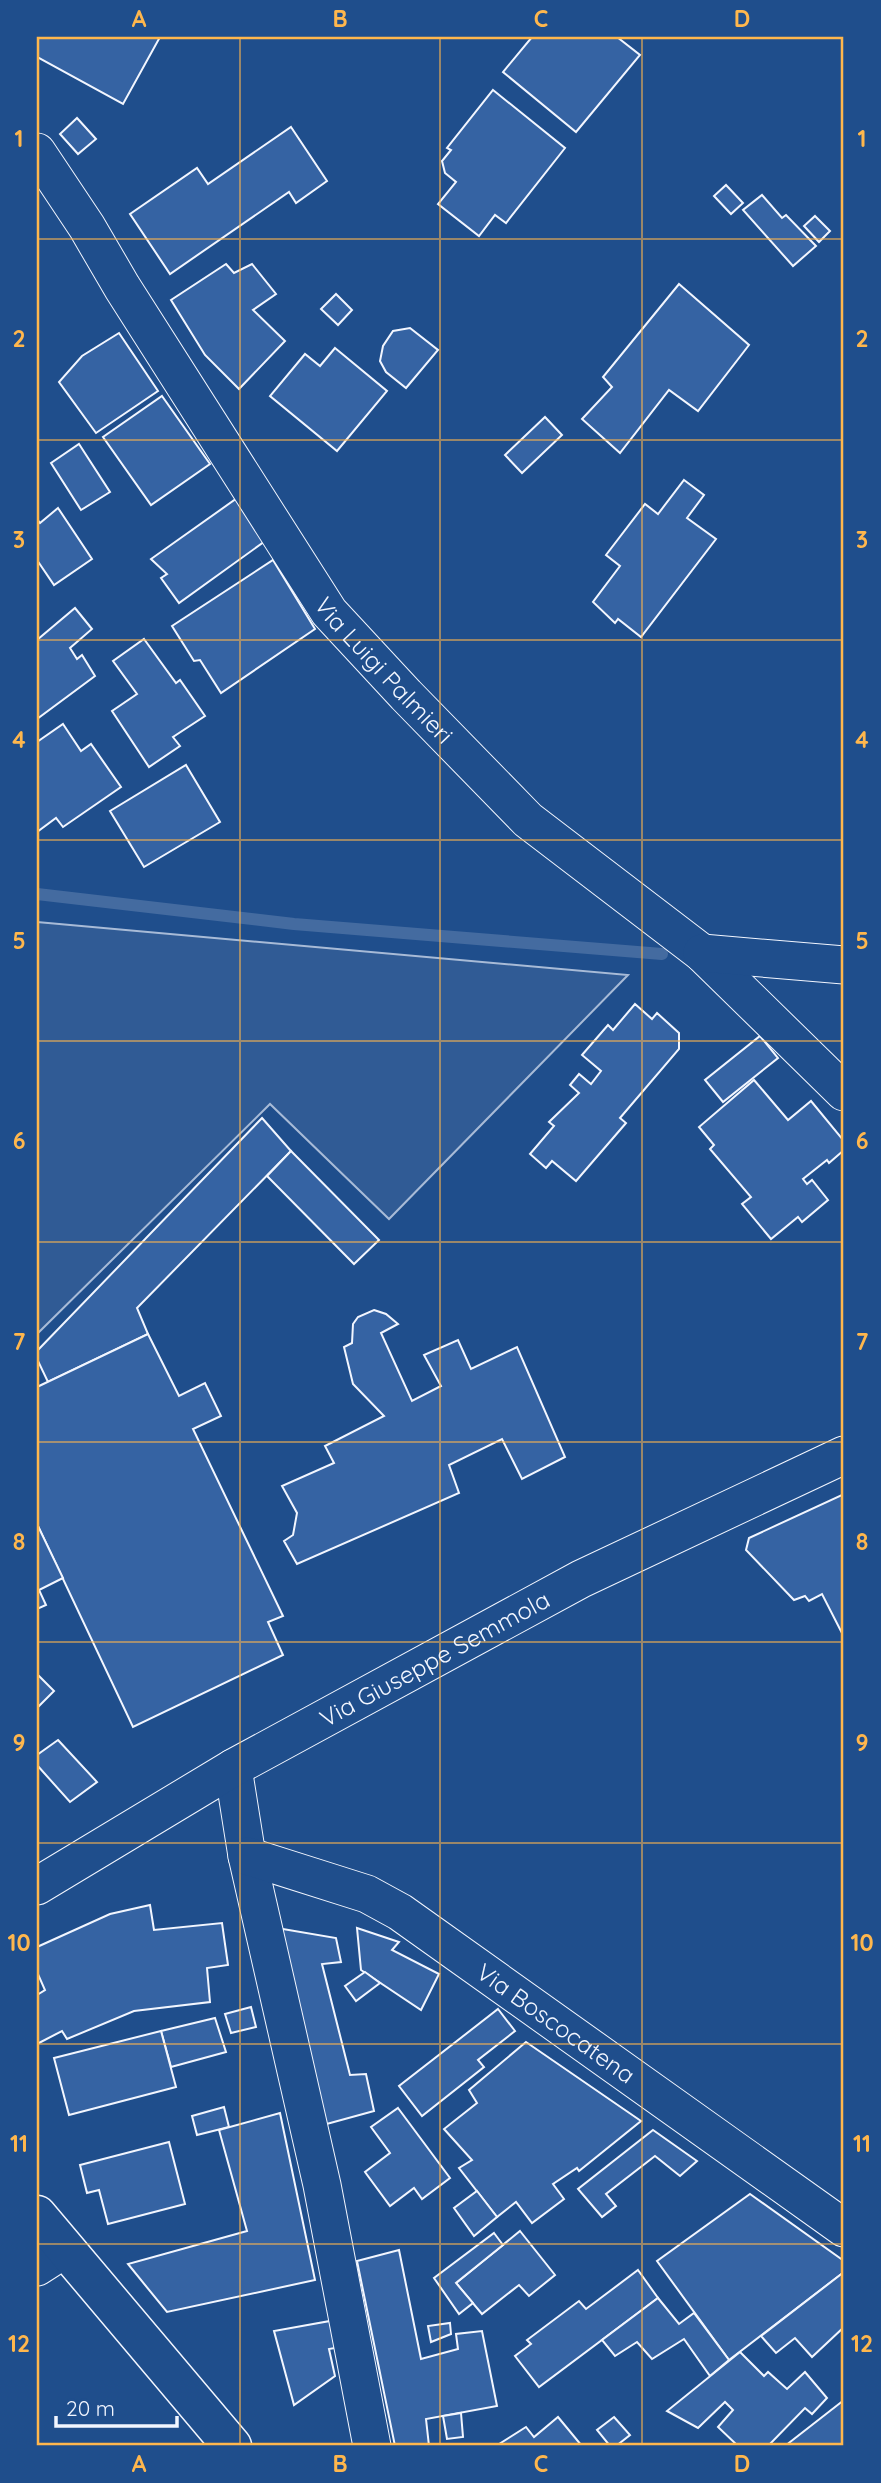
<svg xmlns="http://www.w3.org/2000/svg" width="881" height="2483" font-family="Quicksand,sans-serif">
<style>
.built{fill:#305b95;stroke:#a8bbd7;stroke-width:2}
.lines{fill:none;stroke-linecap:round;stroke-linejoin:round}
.stream{stroke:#446ba0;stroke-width:12}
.building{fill:#3563a3;stroke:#f2f6ff;stroke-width:2}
.street-casing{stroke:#f2f6ff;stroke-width:39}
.secondary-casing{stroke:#f2f6ff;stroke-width:41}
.street{stroke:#1f4e8c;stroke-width:37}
.secondary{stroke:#1f4e8c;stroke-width:38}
.grid{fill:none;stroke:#ffb74d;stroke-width:2;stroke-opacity:0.55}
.labels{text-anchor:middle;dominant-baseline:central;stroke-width:5;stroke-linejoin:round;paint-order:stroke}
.street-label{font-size:24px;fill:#f2f6ff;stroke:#1f4e8c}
.neatline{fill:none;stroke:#ffb74d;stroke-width:2.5}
.grid-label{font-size:23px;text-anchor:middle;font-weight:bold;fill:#ffb74d}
</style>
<rect width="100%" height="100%" fill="#1f4e8c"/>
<!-- built -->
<path class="built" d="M37,922L628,975L389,1219L270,1104L37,1334Z"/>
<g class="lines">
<!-- stream -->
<path class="stream" d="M37,894L294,924L662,954"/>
</g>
<!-- building -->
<g class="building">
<path d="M37,37H160L123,104L37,57Z"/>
<path d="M532,37H617L640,55L576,132L503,72Z"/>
<path d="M493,90L565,148L506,223L495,215L479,236L438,204L456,182L445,173L442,161L451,150L447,148Z"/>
<path d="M77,118L96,139L78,154L60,134Z"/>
<path d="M291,127L327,181L296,203L289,192L170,274L130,214L197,168L208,184Z"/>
<path d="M726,185L743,203L731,214L714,196Z"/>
<path d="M762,195L782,218L786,215L816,246L793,266L743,210Z"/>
<path d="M815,216L830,231L819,242L804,226Z"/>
<path d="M226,264L234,273L252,264L276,294L253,310L285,341L239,389L205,355L171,300Z"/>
<path d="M679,284L749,345L698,411L669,390L620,453L582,419L612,387L603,377Z"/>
<path d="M336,294L352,310L338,325L321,309Z"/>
<path d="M410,328L438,350L406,388L386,372L380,361L383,346L393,331Z"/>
<path d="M119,333L158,391L96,433L59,382L82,356Z"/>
<path d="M335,348L387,391L337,451L270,396L305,354L320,366Z"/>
<path d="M162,396L210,464L151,505L103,437Z"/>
<path d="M545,417L562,435L522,473L505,455Z"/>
<path d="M79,444L110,492L81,510L51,463Z"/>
<path d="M684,480L704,495L687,518L716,539L641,637L618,619L615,623L593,602L620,566L606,555L645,504L658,514Z"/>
<path d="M240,496L268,539L179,603L161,578L167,574L151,559Z"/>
<path d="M58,508L92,559L54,585L37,560V519L40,523Z"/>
<path d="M273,560L315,629L221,693L200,660L194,661L172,626Z"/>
<path d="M75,608L92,629L70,648L77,659L82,655L95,676L37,719V640Z"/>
<path d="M144,639L176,683L180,680L205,716L173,737L180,746L149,767L112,711L137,694L113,661Z"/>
<path d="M63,724L81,751L91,744L121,787L63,827L56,818L37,832V742Z"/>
<path d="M186,765L220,822L144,867L110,811Z"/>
<path d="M635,1004L652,1019L657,1013L679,1033V1049L620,1118L626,1123L576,1181L552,1161L546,1168L530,1154L554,1126L549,1122L579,1093L570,1085L579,1074L591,1084L601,1071L582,1055L608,1025L613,1030Z"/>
<path d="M760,1036L778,1058L723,1102L705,1080Z"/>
<path d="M754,1080L788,1120L811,1101L844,1141V1150L829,1163L827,1160L803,1179L807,1184L812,1180L828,1200L802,1222L798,1217L771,1239L742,1204L751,1197L710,1149L714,1145L699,1127Z"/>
<path d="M262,1118L291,1151L137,1308L148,1334L48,1382L37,1359V1351Z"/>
<path d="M291,1151L379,1240L354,1264L267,1176Z"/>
<path d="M374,1310L386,1314L398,1324L381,1333L412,1401L441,1386L424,1355L458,1340L471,1369L517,1347L565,1457L522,1479L502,1439L449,1465L459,1493L297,1564L284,1541L293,1535L297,1513L282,1486L334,1463L325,1446L384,1416L353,1384L344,1347L352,1343L353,1324L358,1317Z"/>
<path d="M148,1334L179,1396L205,1383L221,1416L193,1429L283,1616L268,1622L283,1655L133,1727L37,1524V1387Z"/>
<path d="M844,1494V1637L822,1594L809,1601L805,1596L794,1600L746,1550L749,1538Z"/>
<path d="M37,1524L63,1578L39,1590L46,1605L37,1609Z"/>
<path d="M37,1674L54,1691L37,1708Z"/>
<path d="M58,1740L97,1782L70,1802L37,1765V1755Z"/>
<path d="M150,1905L154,1930L222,1923L228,1965L207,1968L210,2002L134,2011L67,2039L62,2031L37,2044V1995L45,1990L37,1972V1947L110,1914Z"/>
<path d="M277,1928L336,1938L341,1962L322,1964L350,2075L366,2074L374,2111L323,2125Z"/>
<path d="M357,1928L399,1942L392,1950L439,1974L421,2010L361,1970Z"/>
<path d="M365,1972L380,1983L356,2001L345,1986Z"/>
<path d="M251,2007L256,2027L231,2033L225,2014Z"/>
<path d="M498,2009L515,2031L478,2060L484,2067L422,2116L399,2086Z"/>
<path d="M215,2018L226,2052L171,2067L161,2031Z"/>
<path d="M161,2031L176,2087L69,2115L54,2058Z"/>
<path d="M526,2042L641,2121L579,2171L577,2168L553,2184L564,2199L532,2223L516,2202L497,2217L459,2168L472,2160L444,2129L477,2103L469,2090Z"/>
<path d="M224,2107L229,2127L197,2135L192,2116Z"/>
<path d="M398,2108L450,2178L422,2199L414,2188L390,2206L365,2172L390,2153L371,2127Z"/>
<path d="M280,2113L315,2280L167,2312L128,2264L247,2231L219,2130Z"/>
<path d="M653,2130L697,2161L680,2176L655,2156L606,2194L616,2206L602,2217L578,2189Z"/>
<path d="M169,2142L185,2204L108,2224L99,2190L87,2193L80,2165Z"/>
<path d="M477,2191L497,2217L474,2236L454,2208Z"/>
<path d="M750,2194L844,2261V2272L729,2360L657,2261Z"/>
<path d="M520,2231L555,2275L529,2296L519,2285L482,2314L456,2283Z"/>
<path d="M494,2233L503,2245L456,2283L473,2303L459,2314L434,2278Z"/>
<path d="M399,2250L421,2359L458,2349L456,2334L482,2331L497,2406L426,2419L429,2446H395L357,2261Z"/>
<path d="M638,2270L658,2298L539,2387L515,2356L531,2344L527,2340L579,2301L586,2309Z"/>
<path d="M844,2272V2327L812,2357L795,2338L776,2353L761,2336Z"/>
<path d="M658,2298L679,2324L694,2313L729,2360L710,2376L684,2339L652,2359L637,2342L615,2356L602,2340Z"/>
<path d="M330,2321L335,2348L329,2349L335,2376L294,2405L274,2331Z"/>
<path d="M450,2323L451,2334L431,2342L428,2326Z"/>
<path d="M740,2352L764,2376L768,2372L787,2389L805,2372L827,2398L812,2414L805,2408L768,2446H738L718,2427L733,2410L725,2402L698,2428L667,2411Z"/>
<path d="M844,2400V2446H785Z"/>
<path d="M461,2413L463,2437L447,2439L443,2416Z"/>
<path d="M558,2417L582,2446H496L526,2427L534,2437Z"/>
<path d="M614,2417L630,2435L616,2446H610L597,2430Z"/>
</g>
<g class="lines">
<defs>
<g id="street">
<path id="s1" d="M37,152L87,227L122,287L329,612L406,695L528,820L702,953L844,1092"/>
<path d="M702,953L844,965"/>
<path d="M233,1768L247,1856L322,2185L372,2446"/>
<path id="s2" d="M247,1856L367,1894L400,1912L844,2228"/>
<path id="s3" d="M37,1886L233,1768L581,1579L844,1455"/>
<path d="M37,2267L65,2249"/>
</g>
<path id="secondary" d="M37,2215L232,2446"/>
</defs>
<!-- street casing -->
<use href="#street" class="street-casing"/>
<!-- secondary casing -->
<use href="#secondary" class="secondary-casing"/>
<!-- street -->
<use href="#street" class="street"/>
<!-- secondary -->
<use href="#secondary" class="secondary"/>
</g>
<!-- grid -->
<path class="grid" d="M240,37V2446M440,37V2446M642,37V2446M37,239H844M37,440H844M37,640H844M37,840H844M37,1041H844M37,1242H844M37,1442H844M37,1642H844M37,1843H844M37,2044H844M37,2244H844"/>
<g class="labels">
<!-- street labels -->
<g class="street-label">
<text stroke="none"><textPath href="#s1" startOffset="625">Via Luigi Palmieri</textPath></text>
<text stroke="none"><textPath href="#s3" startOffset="458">Via Giuseppe Semmola</textPath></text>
<text stroke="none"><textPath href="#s2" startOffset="355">Via Boscocatena</textPath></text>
</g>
</g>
<!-- border -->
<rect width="881" height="2483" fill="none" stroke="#1f4e8c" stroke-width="77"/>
<!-- scale -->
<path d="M56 2416v10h121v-10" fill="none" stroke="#f2f6ff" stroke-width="3.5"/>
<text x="66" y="2416" font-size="21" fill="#f2f6ff" stroke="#1f4e8c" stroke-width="5" paint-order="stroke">20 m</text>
<rect x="38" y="38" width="804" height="2406" class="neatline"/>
<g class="grid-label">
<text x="139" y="27">A</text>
<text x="340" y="27">B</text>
<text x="541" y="27">C</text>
<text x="742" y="27">D</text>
<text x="19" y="147">1</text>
<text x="862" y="147">1</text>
<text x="19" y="347">2</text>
<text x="862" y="347">2</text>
<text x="19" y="548">3</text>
<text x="862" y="548">3</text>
<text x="19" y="748">4</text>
<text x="862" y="748">4</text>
<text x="19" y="949">5</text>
<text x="862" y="949">5</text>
<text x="19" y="1149">6</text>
<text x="862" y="1149">6</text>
<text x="19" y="1350">7</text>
<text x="862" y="1350">7</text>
<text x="19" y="1550">8</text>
<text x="862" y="1550">8</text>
<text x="19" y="1751">9</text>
<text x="862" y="1751">9</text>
<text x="19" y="1951">10</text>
<text x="862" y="1951">10</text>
<text x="19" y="2152">11</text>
<text x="862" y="2152">11</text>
<text x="19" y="2352">12</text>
<text x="862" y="2352">12</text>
<text x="139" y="2472">A</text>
<text x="340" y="2472">B</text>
<text x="541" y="2472">C</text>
<text x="742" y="2472">D</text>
</g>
</svg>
